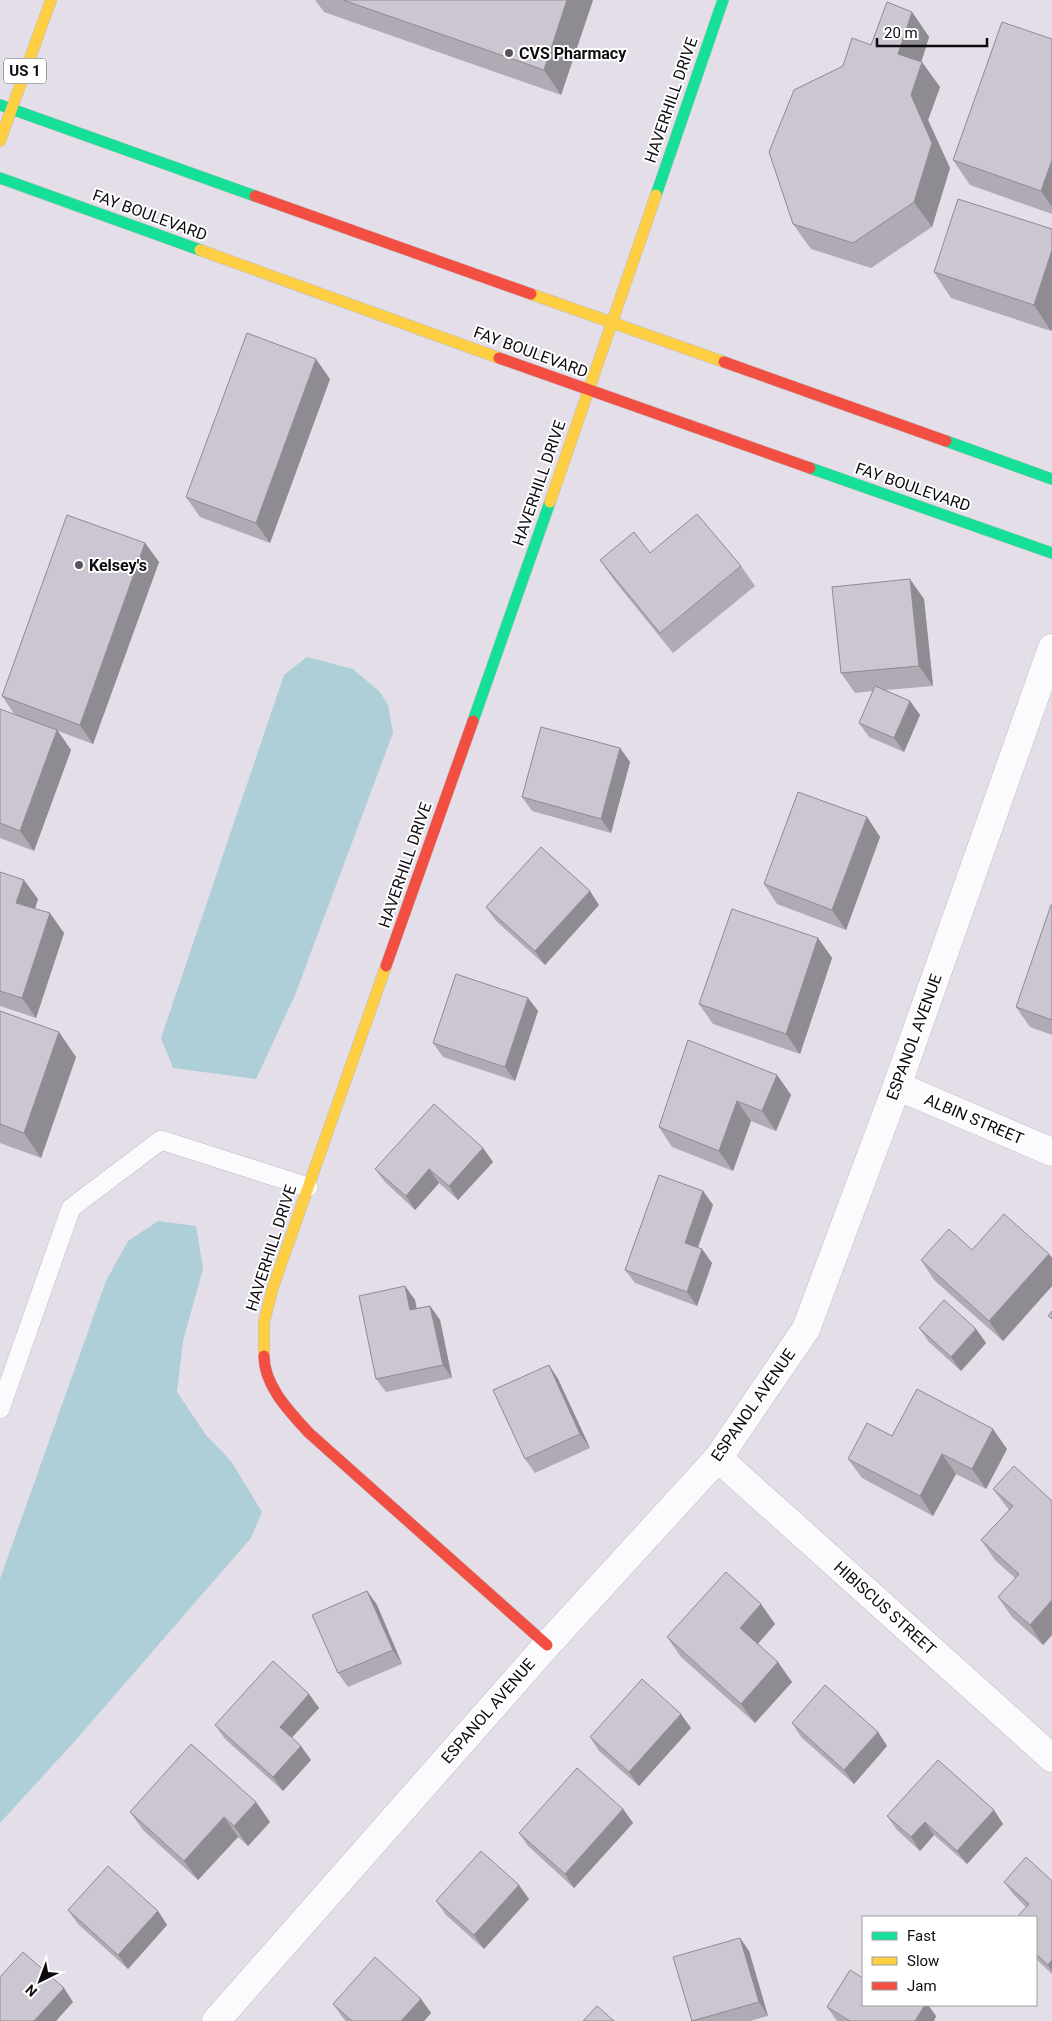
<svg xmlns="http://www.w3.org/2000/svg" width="1052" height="2021" font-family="Roboto,sans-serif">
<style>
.water{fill:#aecfd7}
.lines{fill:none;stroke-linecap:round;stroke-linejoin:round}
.lane-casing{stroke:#bfbbc3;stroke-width:20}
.street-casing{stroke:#bfbbc3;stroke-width:29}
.fast-casing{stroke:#bfbbc3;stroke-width:12}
.slow-casing{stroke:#bfbbc3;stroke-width:12}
.jam-casing{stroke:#bfbbc3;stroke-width:12}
.lane{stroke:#fbfafc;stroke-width:19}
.street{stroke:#fbfafc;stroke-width:28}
.fast{stroke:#16e098;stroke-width:11}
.slow{stroke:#ffcf43;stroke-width:11}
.jam{stroke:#f24e42;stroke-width:11}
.wall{fill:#afaab4}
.shaded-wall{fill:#8e8b92}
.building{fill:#cbc6d1;stroke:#8e8b92}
.poi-dot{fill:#59555c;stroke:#fff;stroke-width:2}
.labels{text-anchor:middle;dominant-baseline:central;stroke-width:4;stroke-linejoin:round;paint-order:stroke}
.shield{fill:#fff;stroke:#565458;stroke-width:1}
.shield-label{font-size:15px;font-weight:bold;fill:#0e0b10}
.poi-label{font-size:16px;font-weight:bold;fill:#0e0b10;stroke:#fff;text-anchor:start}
.street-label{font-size:16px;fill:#0e0b10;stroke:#fff}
</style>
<rect width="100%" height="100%" fill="#e3dee8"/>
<!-- water -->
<g class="water">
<path d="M307,657L353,669L380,692L388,705L393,733L295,995L256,1079L173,1068L161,1038L284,675Z"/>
<path d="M158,1221L196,1226L203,1269L183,1341L177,1392L206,1435L231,1461L262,1512L251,1538L74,1742L0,1823V1579L106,1281L128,1241Z"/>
</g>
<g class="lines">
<defs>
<path id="lane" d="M0,1409L71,1208L161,1140L308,1187"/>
<g id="street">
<path d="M897,1086L1052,1152"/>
<path d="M718,1458L1052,1758"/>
<path d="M216,2021L547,1645L718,1458L806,1329L897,1086L1052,648"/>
</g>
<g id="fast">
<path d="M0,105L255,196"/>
<path d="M0,178L200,250"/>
<path d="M656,195L723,0"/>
<path d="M946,441L1052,479"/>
<path d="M810,468L1052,553"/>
<path d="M473,721L550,502"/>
</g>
<g id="slow">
<path d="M0,141L51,0"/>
<path d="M200,250L499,358"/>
<path d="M531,294L724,362"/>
<path d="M550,502L656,195"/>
<path d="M264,1356V1322L273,1287L386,966"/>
</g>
<g id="jam">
<path d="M255,196L531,294"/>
<path d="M499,358L810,468"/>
<path d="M724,362L946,441"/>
<path d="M386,966L473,721"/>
<path d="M264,1356C264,1386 290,1412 309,1433L547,1645"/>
</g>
</defs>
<!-- lane casing -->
<use href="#lane" class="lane-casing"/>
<!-- street casing -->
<use href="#street" class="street-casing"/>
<!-- fast casing -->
<use href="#fast" class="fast-casing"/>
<!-- slow casing -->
<use href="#slow" class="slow-casing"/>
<!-- jam casing -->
<use href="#jam" class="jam-casing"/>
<!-- lane -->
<use href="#lane" class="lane"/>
<!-- street -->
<use href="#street" class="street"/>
<!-- fast -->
<use href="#fast" class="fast"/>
<!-- slow -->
<use href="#slow" class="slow"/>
<!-- jam -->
<use href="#jam" class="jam"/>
</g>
<!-- wall -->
<g class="wall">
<path d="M315,0H593L561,95L324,12Z"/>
<path d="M912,12L929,37L921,62L940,87L928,120L950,168L932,227L871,268L811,249L793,224L843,66Z"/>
<path d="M1052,39V214L970,185L953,160Z"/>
<path d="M1052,229V329L1051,331L951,298L934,272Z"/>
<path d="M330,379L270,543L200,517L186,497Z"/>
<path d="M145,543L159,562L93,744L58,731L71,750L34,851L0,838V709L15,715L2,696Z"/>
<path d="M650,553L741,566L755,586L673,653L614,580L600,560Z"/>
<path d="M924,599L933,686L886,690L910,701L920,715L904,752L869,737L859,723L873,691L855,693L841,673Z"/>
<path d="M620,748L630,762L611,833L532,811L522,797Z"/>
<path d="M867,817L880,837L846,930L777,904L764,884Z"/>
<path d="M0,872L38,899L35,909L64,933L36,1018L0,1006Z"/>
<path d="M599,905L545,965L496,921L486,907Z"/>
<path d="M1052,905V1035L1030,1027L1016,1007Z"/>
<path d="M818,938L832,958L800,1054L713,1024L699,1004Z"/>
<path d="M528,998L538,1011L515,1081L443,1057L433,1043Z"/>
<path d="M0,1011L76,1057L41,1158L0,1143Z"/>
<path d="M777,1075L791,1095L776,1131L751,1121L733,1171L672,1147L659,1127Z"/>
<path d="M483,1148L493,1162L458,1200L439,1183L415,1210L385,1182L375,1169Z"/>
<path d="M703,1191L713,1205L698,1248L702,1249L712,1263L697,1306L635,1283L625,1270Z"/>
<path d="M1049,1254L1052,1258V1286L1003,1341L934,1280L921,1260Z"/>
<path d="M405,1286L415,1300L416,1308L430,1306L440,1320L452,1378L386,1392L376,1379Z"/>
<path d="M919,1328L976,1329L986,1343L961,1371L929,1342Z"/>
<path d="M549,1365L558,1379L590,1448L535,1473L525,1459Z"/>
<path d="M892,1436L1007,1449L986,1489L956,1474L933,1516L862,1478L848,1459Z"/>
<path d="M993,1489L1052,1501V1635L1043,1645L1012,1617L998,1597L1015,1578L995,1560L981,1540L1009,1510Z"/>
<path d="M367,1591L377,1605L402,1664L348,1687L338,1673Z"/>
<path d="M775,1624L758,1644L792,1682L755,1723L681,1657L667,1637Z"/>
<path d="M309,1694L319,1708L292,1738L311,1760L283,1791L225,1739L215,1725Z"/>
<path d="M792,1723L878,1732L887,1746L854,1784L801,1737Z"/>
<path d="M691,1728L639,1786L599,1751L590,1737Z"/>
<path d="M256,1802L270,1822L248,1846L238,1837L198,1880L144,1831L130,1812Z"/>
<path d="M623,1809L633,1823L574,1888L528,1846L519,1833Z"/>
<path d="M887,1816L1003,1824L967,1864L934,1835L920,1851L897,1830Z"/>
<path d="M1052,1881V1974L1036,1959V1917L1014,1895L1004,1882Z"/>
<path d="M529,1899L484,1949L446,1915L436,1901Z"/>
<path d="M68,1910L158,1911L167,1925L128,1969L78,1924Z"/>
<path d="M740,1938L749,1951L768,2016L750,2021H692Z"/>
<path d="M421,1999L431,2013L424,2021H346L343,2018L333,2004Z"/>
<path d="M863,2005H928L936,2016L934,2021H837L827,2007Z"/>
</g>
<!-- shaded-wall -->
<g class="shaded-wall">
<path d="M567,0H593L561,95L544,70Z"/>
<path d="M912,12L929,37L916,79L898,54Z"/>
<path d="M922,62L940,87L928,120L950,168L932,227L914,202L911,95Z"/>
<path d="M1052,160V207L1041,191Z"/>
<path d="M1052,250V329L1051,331L1034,305Z"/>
<path d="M316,359L330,379L270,543L256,523Z"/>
<path d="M145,543L159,562L93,744L80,725Z"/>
<path d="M910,579L924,599L933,686L919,666Z"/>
<path d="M910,701L920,715L904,752L894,738Z"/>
<path d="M57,730L71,750L34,851L20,831Z"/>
<path d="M620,748L630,762L611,833L601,819Z"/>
<path d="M867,817L880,837L846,930L832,910Z"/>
<path d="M24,880L38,899L30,923L16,903Z"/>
<path d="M590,891L599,905L545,965L535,951Z"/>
<path d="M50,913L64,933L36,1018L22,998Z"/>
<path d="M818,938L832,958L800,1054L786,1034Z"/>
<path d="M528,998L538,1011L515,1081L505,1067Z"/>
<path d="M59,1032L76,1057L41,1158L24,1133Z"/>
<path d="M777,1075L791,1095L776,1131L762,1111Z"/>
<path d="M737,1101L751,1121L733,1171L719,1151Z"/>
<path d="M483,1148L493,1162L458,1200L449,1186Z"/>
<path d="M429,1169L439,1183L415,1210L406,1196Z"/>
<path d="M703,1191L713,1205L694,1257L685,1243Z"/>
<path d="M702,1249L712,1263L697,1306L687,1292Z"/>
<path d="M1049,1254L1052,1258V1286L1003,1341L989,1321Z"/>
<path d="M405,1286L415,1300L420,1324L410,1310Z"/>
<path d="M430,1306L440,1320L452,1378L443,1365Z"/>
<path d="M976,1329L986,1343L961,1371L951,1357Z"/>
<path d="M549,1365L558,1379L590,1448L580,1434Z"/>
<path d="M993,1429L1007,1449L986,1489L972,1469Z"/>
<path d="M942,1454L956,1474L933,1516L920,1496Z"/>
<path d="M367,1591L377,1605L402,1664L393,1650Z"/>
<path d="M1052,1600V1635L1043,1645L1030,1625Z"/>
<path d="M761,1604L775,1624L754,1648L740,1628Z"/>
<path d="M778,1662L792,1682L755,1723L741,1704Z"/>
<path d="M309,1694L319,1708L289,1740L280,1727Z"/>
<path d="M681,1714L691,1728L639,1786L629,1772Z"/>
<path d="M878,1732L887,1746L854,1784L844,1770Z"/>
<path d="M301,1746L311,1760L283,1791L273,1777Z"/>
<path d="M256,1802L270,1822L248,1846L234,1826Z"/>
<path d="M623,1809L633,1823L574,1888L565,1874Z"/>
<path d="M994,1810L1003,1824L967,1864L957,1851Z"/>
<path d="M224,1817L238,1837L198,1880L184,1861Z"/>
<path d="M925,1822L934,1835L920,1851L911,1837Z"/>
<path d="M519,1885L529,1899L484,1949L474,1935Z"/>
<path d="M158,1911L167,1925L128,1969L118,1955Z"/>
<path d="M740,1938L749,1951L768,2016L759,2002Z"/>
<path d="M1052,1960V1971L1048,1965Z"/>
<path d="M64,1988L73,2002L56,2021H34Z"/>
<path d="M421,1999L431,2013L424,2021H401Z"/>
<path d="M925,2005H928L936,2016L934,2021H915Z"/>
</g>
<!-- building -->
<g class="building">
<path d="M343,0H567L544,70Z"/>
<path d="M887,2L912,12L898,54L922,62L911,95L932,143L914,202L853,243L793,224L769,152L794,90L843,66L852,38L871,45Z"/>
<path d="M1002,22L1052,39V160L1041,191L953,160Z"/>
<path d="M958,199L1052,229V250L1034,305L934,272Z"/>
<path d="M247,333L316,359L256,523L186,497Z"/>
<path d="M697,514L741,566L660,633L600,560L634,532L650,553Z"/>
<path d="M67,515L145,543L80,725L2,696Z"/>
<path d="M910,579L919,666L841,673L832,587Z"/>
<path d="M875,686L910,701L894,738L859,723Z"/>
<path d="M0,709L57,730L20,831L0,823Z"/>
<path d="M541,727L620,748L601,819L522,797Z"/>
<path d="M798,792L867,817L832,910L764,884Z"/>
<path d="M541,847L590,891L535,951L486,907Z"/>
<path d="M0,872L24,880L16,903L50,913L22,998L0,991Z"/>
<path d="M1051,905H1052V1020L1016,1007Z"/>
<path d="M732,909L818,938L786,1034L699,1004Z"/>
<path d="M456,974L528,998L505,1067L433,1043Z"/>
<path d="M0,1011L59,1032L24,1133L0,1124Z"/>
<path d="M688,1040L777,1075L762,1111L737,1101L719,1151L659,1127Z"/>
<path d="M434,1104L483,1148L449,1186L429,1169L406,1196L375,1169Z"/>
<path d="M659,1175L703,1191L685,1243L702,1249L687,1292L625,1270Z"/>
<path d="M1004,1214L1049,1254L989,1321L921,1260L949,1229L972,1250Z"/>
<path d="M405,1286L410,1310L430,1306L443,1365L376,1379L359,1296Z"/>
<path d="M944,1300L976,1329L951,1357L919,1328Z"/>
<path d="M1052,1311V1319L1048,1316Z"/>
<path d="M549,1365L580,1434L525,1459L493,1390Z"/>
<path d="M917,1389L993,1429L972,1469L942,1454L920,1496L848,1459L867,1423L892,1436Z"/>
<path d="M1014,1466L1052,1501V1600L1030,1625L998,1597L1019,1574L981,1540L1013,1506L993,1489Z"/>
<path d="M726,1572L761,1604L740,1628L778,1662L741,1704L667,1637Z"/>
<path d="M367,1591L393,1650L338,1673L312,1615Z"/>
<path d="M273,1661L309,1694L280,1727L301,1746L273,1777L215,1725Z"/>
<path d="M642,1679L681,1714L629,1772L590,1737Z"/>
<path d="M825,1685L878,1732L844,1770L792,1723Z"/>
<path d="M191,1744L256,1802L234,1826L224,1817L184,1861L130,1812Z"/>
<path d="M938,1760L994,1810L957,1851L925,1822L911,1837L887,1816Z"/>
<path d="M577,1768L623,1809L565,1874L519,1833Z"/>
<path d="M481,1851L519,1885L474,1935L436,1901Z"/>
<path d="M1026,1857L1052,1881V1960L1048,1965L1036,1954V1917H1017L1029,1904L1004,1882Z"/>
<path d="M108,1866L158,1911L118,1955L68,1910Z"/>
<path d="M740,1938L759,2002L692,2021L673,1957Z"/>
<path d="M23,1952L64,1988L34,2021H0V1977Z"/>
<path d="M375,1957L421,1999L401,2021H352L333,2004Z"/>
<path d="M850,1970L863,1978V2005H925L915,2021H850L827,2007Z"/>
<path d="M597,2006L614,2021H583Z"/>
</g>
<!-- markers -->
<g class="poi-dot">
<circle cx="509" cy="53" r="5"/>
<circle cx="79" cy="565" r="5"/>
</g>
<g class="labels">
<!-- shield labels -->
<rect class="shield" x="4" y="58.5" width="42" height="25" rx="4"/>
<g class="shield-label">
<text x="25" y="71">US 1</text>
</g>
<!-- poi labels -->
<g class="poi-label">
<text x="519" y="53">CVS Pharmacy</text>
<text x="89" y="565">Kelsey's</text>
</g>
<!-- street labels -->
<g class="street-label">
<text transform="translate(671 100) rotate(-71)">HAVERHILL DRIVE</text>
<text transform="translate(150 215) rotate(20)">FAY BOULEVARD</text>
<text transform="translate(531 352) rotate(20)">FAY BOULEVARD</text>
<text transform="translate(539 483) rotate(-71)">HAVERHILL DRIVE</text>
<text transform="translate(913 487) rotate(19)">FAY BOULEVARD</text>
<text transform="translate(405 865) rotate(-71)">HAVERHILL DRIVE</text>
<text transform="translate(914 1037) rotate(-70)">ESPANOL AVENUE</text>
<text transform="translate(974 1119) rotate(23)">ALBIN STREET</text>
<text transform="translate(271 1248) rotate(-72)">HAVERHILL DRIVE</text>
<text transform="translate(753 1405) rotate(-55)">ESPANOL AVENUE</text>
<text transform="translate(885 1608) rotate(42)">HIBISCUS STREET</text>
<text transform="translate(488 1711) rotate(-49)">ESPANOL AVENUE</text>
</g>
</g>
<!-- legend -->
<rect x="862" y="1916" width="175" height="90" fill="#ffffff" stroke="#9f9d9f"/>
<rect x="872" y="1932" width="25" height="8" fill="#16e098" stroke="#9f9d9f"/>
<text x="907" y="1941" font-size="15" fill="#0e0b10">Fast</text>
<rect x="872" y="1957" width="25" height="8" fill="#ffcf43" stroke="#9f9d9f"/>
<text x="907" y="1966" font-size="15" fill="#0e0b10">Slow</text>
<rect x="872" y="1982" width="25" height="8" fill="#f24e42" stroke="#9f9d9f"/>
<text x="907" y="1991" font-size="15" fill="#0e0b10">Jam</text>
<!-- north arrow -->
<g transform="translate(40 1981) rotate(222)" stroke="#ffffff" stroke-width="4" paint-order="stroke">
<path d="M0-4L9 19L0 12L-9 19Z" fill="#0e0b10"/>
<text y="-8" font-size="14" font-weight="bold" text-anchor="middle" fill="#0e0b10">N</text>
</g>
<!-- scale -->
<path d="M877 38v8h110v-8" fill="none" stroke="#0e0b10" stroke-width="2.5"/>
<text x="884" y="38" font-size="15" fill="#0e0b10" stroke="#ffffff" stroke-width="4" paint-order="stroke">20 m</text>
</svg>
